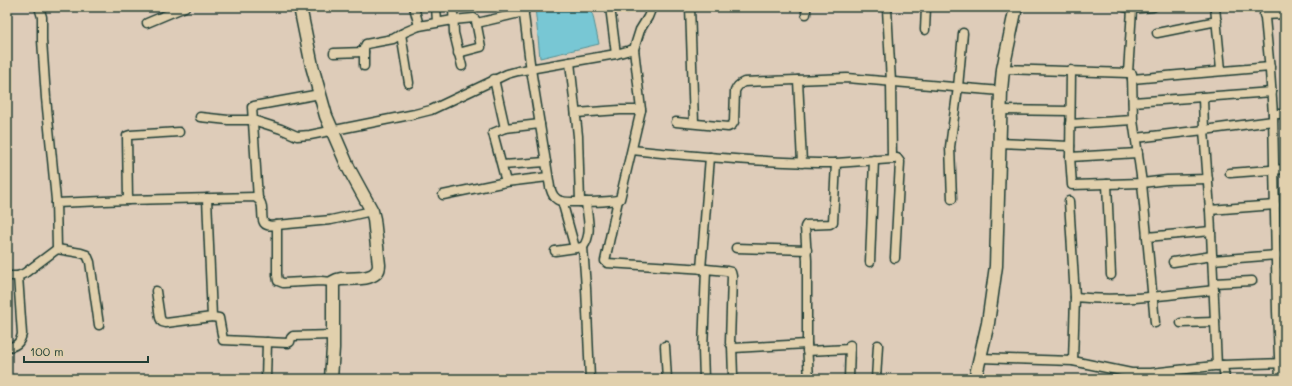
<svg xmlns="http://www.w3.org/2000/svg" width="1292" height="386" font-family="Mali,sans-serif">
<style>
.water{fill:#78c7d4;stroke:#549094}
.lines{fill:none;stroke-linecap:round;stroke-linejoin:round}
.street-casing{stroke:#1f3d34;stroke-width:11}
.secondary-casing{stroke:#1f3d34;stroke-width:15}
.street{stroke:#e1d0ad;stroke-width:8}
.secondary{stroke:#e1d0ad;stroke-width:12}
</style>
<rect width="100%" height="100%" fill="#deccb9"/>
<filter id="ink" filterUnits="userSpaceOnUse"><feTurbulence type="fractalNoise" baseFrequency=".025" numOctaves="2"/><feDisplacementMap in="SourceGraphic" scale="8" xChannelSelector="R" yChannelSelector="G"/><feConvolveMatrix kernelMatrix="1 2 1 2 8 2 1 2 1" color-interpolation-filters="sRGB"/></filter>
<g filter="url(#ink)">
<!-- water -->
<path class="water" d="M535,7H591L599,44L540,58Z"/>
<g class="lines">
<defs>
<g id="street">
<path d="M414,7L419,26"/>
<path d="M436,7L437,22"/>
<path d="M453,7L454,33L462,66"/>
<path d="M523,7L530,63L550,187C552,194 554,199 561,201C569,203 615,202 620,199L641,110L634,49"/>
<path d="M610,7L616,54"/>
<path d="M626,7V8"/>
<path d="M690,7L694,123"/>
<path d="M806,7V14"/>
<path d="M1124,7L1132,9L1153,7"/>
<path d="M1215,7L1221,70"/>
<path d="M1264,7L1270,71L1273,114L1277,311L1280,379"/>
<path d="M1132,9L1128,73L1132,74V76L1133,120L1142,183L1155,323"/>
<path d="M1264,15L1285,14"/>
<path d="M147,23L185,7"/>
<path d="M477,23L524,12"/>
<path d="M925,30L926,7"/>
<path d="M1157,33L1217,21"/>
<path d="M401,34L409,83"/>
<path d="M334,53L364,52"/>
<path d="M570,62L578,136L580,202"/>
<path d="M364,66V48L366,44L393,39L405,32L419,26L453,20L474,18L476,21L481,47L458,53"/>
<path d="M1003,69L1128,73"/>
<path d="M1071,70L1070,157L1138,153"/>
<path d="M494,79L505,128"/>
<path d="M1132,79L1270,67"/>
<path d="M798,80L802,163"/>
<path d="M1203,97L1204,130L1273,121"/>
<path d="M1133,102L1272,92"/>
<path d="M1000,110L1070,111"/>
<path d="M576,113L620,110H641"/>
<path d="M1273,114H1285"/>
<path d="M200,117L228,120H253L281,129L297,136L310,135L415,114L431,110L507,74L518,71L616,54L634,49L640,30L648,17L652,7"/>
<path d="M676,122L728,127L732,125L734,122L735,91C737,86 739,84 744,82L847,78L1001,91"/>
<path d="M1070,124L1133,120"/>
<path d="M1136,138L1204,130L1210,210L1275,205"/>
<path d="M999,143L1070,146"/>
<path d="M632,150C700,157 767,163 836,163L833,222L830,224L806,225L805,227L807,260V344L809,379"/>
<path d="M1070,157L1072,185L1142,183L1167,180L1208,179"/>
<path d="M892,159L897,158L900,162L895,258"/>
<path d="M836,163L892,159L891,82L887,9"/>
<path d="M502,165L546,162"/>
<path d="M1230,173L1285,169"/>
<path d="M506,182L493,133L505,128L540,124"/>
<path d="M1107,184L1111,275"/>
<path d="M443,195L506,182L548,177"/>
<path d="M207,198L212,317L219,318L223,340L288,343L290,342L291,338L293,336L333,335"/>
<path d="M258,199L252,107L254,106L320,94"/>
<path d="M952,199L950,147L958,87L963,33"/>
<path d="M128,200L127,136L130,135L179,132"/>
<path d="M618,200L605,261L607,263L706,269"/>
<path d="M562,201L575,248"/>
<path d="M1069,201L1075,297L1073,361"/>
<path d="M56,203L128,200L255,197C271,204 251,230 277,225V275L278,281L283,283L321,281L333,282"/>
<path d="M1210,210L1217,366"/>
<path d="M277,225L331,220L372,211"/>
<path d="M1276,230H1285"/>
<path d="M1147,237L1211,231"/>
<path d="M583,247L586,288L590,379"/>
<path d="M736,248L807,250"/>
<path d="M57,249L81,253L87,255L90,262L99,325"/>
<path d="M555,251L583,247C593,234 587,216 586,202"/>
<path d="M1213,260L1277,255"/>
<path d="M870,262L874,160"/>
<path d="M1173,262L1212,256"/>
<path d="M701,269L710,157"/>
<path d="M1277,272L1285,273"/>
<path d="M7,276H18L22,334C20,343 16,347 7,347"/>
<path d="M18,276L25,273L57,249L56,200L46,98L42,40V17L39,7"/>
<path d="M1214,283L1252,281"/>
<path d="M156,291L160,318L162,322L166,323L212,317"/>
<path d="M1075,297C1121,302 1168,295 1214,290"/>
<path d="M1181,323L1215,322"/>
<path d="M665,346L667,379"/>
<path d="M732,346L733,376"/>
<path d="M807,351L850,349"/>
<path d="M980,358L1073,361L1131,373H1151L1223,365L1285,363"/>
<path d="M1223,365L1225,379"/>
<path d="M266,379L267,342"/>
<path d="M704,379L703,350L706,269L727,271L731,272L732,276L730,343L734,348L807,344"/>
<path d="M849,379L850,345"/>
<path d="M876,379L878,345"/>
</g>
<g id="secondary">
<path d="M300,7L312,66L326,116L349,169L372,211L374,219L379,265C379,281 353,278 341,279L337,280L333,282V348L331,379"/>
<path d="M975,379L988,323L996,266L1001,91L1003,69L1016,7"/>
</g>
</defs>
<!-- street casing -->
<use href="#street" class="street-casing"/>
<!-- secondary casing -->
<use href="#secondary" class="secondary-casing"/>
<!-- street -->
<use href="#street" class="street"/>
<!-- secondary -->
<use href="#secondary" class="secondary"/>
</g>
</g>
<!-- margin -->
<rect width="1292" height="386" fill="none" stroke="#e1d0ad" stroke-width="24"/>
<rect x="12" y="12" width="1268" height="362" fill="none" stroke="#1f3d34" stroke-width="1.5" filter="url(#ink)"/>
<!-- scale -->
<path d="M24 356v6h124v-6" fill="none" stroke="#1f3d34" stroke-width="2"/>
<text x="30" y="356" font-size="12" fill="#1f3d34" stroke="#e1d0ad" stroke-width="3" paint-order="stroke">100 m</text>
</svg>
